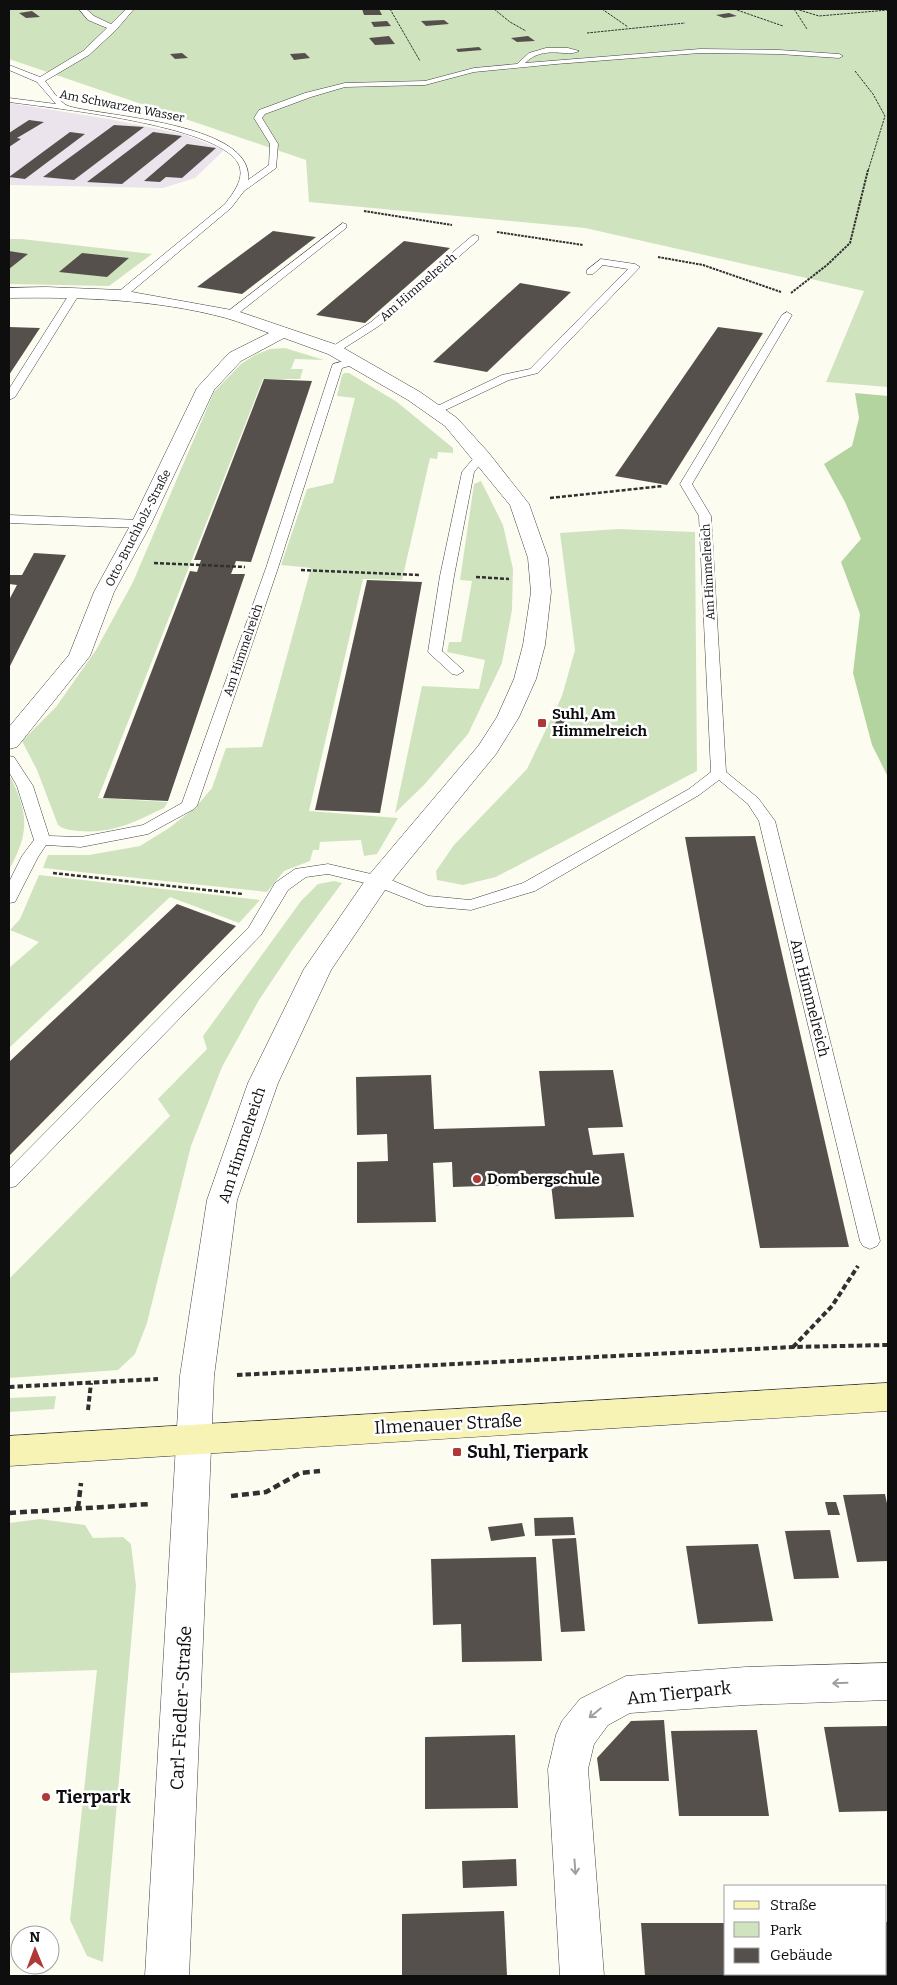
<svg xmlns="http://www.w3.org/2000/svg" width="897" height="1985" font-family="Bitter,serif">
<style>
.industrial{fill:#ebe4ec}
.green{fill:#cfe4be}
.forest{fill:#b3d39f}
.building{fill:#56504c}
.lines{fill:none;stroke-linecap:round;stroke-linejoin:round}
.service-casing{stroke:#414141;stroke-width:1}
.minor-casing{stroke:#414141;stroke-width:1}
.secondary-casing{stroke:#303030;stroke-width:1}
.path-far4{stroke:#303030;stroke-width:1;stroke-dasharray:2.5 1;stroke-linecap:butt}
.path-far3{stroke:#303030;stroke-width:2;stroke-dasharray:2.5 1;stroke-linecap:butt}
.path-far2{stroke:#303030;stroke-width:2.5;stroke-dasharray:4 2;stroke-linecap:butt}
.path-far1{stroke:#303030;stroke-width:4;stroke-dasharray:5.5 3;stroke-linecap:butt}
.path{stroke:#303030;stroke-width:4.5;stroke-dasharray:7 4;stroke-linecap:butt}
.service{fill:#fff;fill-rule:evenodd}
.minor{fill:#fff;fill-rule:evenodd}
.secondary{fill:#f6f3b4;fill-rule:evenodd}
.oneway{stroke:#9f9f9f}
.poi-dot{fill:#ae3936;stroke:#fff;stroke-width:2}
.labels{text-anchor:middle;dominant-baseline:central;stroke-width:5;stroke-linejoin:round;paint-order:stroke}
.far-street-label{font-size:12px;fill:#0e0e0e;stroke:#fff}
.poi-label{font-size:15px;font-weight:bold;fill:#0e0e0e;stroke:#fff;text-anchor:start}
.street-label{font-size:15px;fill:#0e0e0e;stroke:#fff}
.near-street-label{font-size:18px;fill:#0e0e0e;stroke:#fff}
.near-poi-label{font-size:18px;font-weight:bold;fill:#0e0e0e;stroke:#fff;text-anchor:start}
</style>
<rect width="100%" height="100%" fill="#fdfcf1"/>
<!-- industrial -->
<path class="industrial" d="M9,103L109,119L183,134L224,150L195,178L163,188L9,185Z"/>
<!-- green -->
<g class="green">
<path d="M9,9H888V387L826,382L864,291L585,228L309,202L306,160L9,59Z"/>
<path d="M9,239H22L152,254L109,286L9,284Z"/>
<path d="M285,348L324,360L295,359L291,369H303L300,379H263L98,798L168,802L164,808C134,822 113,834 79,831C70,830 65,830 58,825L37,770L22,741L56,707L96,650L133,582L214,392L241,364L255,355L270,349Z"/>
<path d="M344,373H349L397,402L453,448V453L438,452L437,459L430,458L402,580L363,579L309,811L398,818L377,854L364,856L361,840L320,842L319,850H313L310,861L284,871L267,892L43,868L48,855H89L140,846L169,828L196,807L212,788L226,748L262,747L311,568L281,565L307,489L333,483L355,398L337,396L342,375Z"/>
<path d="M481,481L503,525L513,569L512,610L502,663L468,734L424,785L395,813L422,686L479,689L485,660L447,652L449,642H461L472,581L460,580L474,484Z"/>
<path d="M618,529L695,532L697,771L496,877L463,885L437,880L436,871L454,845L527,769L562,696L575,650L560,533Z"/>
<path d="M9,778H11C29,816 29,833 9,870Z"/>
<path d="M39,875L260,900L239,923L170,897L9,1048V968L39,942L10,930L20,919Z"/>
<path d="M334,881L342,883L293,949L259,1000L222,1067L191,1146L147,1323L135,1354L118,1370L9,1378V1279L170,1116L158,1099L207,1049L203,1036L301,901L318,884Z"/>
<path d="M56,1396L54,1409L9,1412V1398Z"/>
<path d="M40,1519L85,1525L93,1538L123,1537L131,1544L136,1586L103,1962L87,1956L70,1920L97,1670L9,1673V1523Z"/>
</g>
<!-- forest -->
<path class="forest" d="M855,393L888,396V777L872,745L853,673L860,614L841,562L861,539L845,502L824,464L852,446L859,418Z"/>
<!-- building -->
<g class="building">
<path d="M362,9H379L382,15H364Z"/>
<path d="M32,11L40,17L26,18L19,13Z"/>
<path d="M729,13L737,16L724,18L716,15Z"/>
<path d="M444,20L449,24L426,26L421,21Z"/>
<path d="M387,21L391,26L374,27L371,22Z"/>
<path d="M389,36L395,44L375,45L369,38Z"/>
<path d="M528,36L535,41L517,42L511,38Z"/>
<path d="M479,47L482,50L458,52L456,49Z"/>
<path d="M182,53L188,58L175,59L170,54Z"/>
<path d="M305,53L310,58L294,60L290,54Z"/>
<path d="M29,120L44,122L17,138L21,139L9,147V133Z"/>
<path d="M114,125L144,127L74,180L43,177Z"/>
<path d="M70,132L85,134L25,179L9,177Z"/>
<path d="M153,132L182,136L122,184L87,182Z"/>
<path d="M187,144L216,148L182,178L166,177L160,182L144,181Z"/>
<path d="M273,231L316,237L242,294L197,287Z"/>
<path d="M404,241L450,248L365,323L316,315Z"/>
<path d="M9,251L28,254L9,269Z"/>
<path d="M82,253L129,258L107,277L59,272Z"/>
<path d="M520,283L571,292L487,372L433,362Z"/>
<path d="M9,327L40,328L9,375Z"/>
<path d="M718,327L763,333L667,485L615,476Z"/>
<path d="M264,379L312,381L251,562L236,561L231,574H245L168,801L103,798L190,571L197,572L201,560H194Z"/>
<path d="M34,553L66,555L9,668V600L17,585L9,584V575H22Z"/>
<path d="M367,580L422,582L380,813L315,810Z"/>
<path d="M558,717L566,719L561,729L553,728Z"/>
<path d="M755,836L849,1247L760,1248L685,837Z"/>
<path d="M177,904L236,926L9,1156V1062Z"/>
<path d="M613,1070L623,1127L588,1128L593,1155L624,1153L634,1217L555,1219L550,1175H535V1184L453,1187L452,1162L433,1163L436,1222L357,1223V1162L388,1161L387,1134L357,1135L356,1077L431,1075L434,1129L545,1126L539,1071Z"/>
<path d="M885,1494L888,1508V1561L857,1562L843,1495Z"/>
<path d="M825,1502H836L840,1515H828Z"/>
<path d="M573,1517L575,1535L535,1536L534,1518Z"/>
<path d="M522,1523L525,1536L491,1541L488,1527Z"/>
<path d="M830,1530L839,1578L794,1579L785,1531Z"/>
<path d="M576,1538L585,1631L561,1632L552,1539Z"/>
<path d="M758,1544L773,1621L698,1624L686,1546Z"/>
<path d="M536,1557L542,1661L462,1662L461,1624L433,1625L431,1559Z"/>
<path d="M664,1720L669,1781H600L597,1758L631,1721Z"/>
<path d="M888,1726V1811L839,1812L824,1727Z"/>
<path d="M757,1730L769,1816H679L671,1731Z"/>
<path d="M515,1735L518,1808L425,1809V1737Z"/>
<path d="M516,1859L517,1886L463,1888L462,1861Z"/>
<path d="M504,1911L507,1976H402V1914Z"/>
<path d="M886,1922H888V1976H880V1974H886Z"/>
<path d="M641,1923H726V1974H764L765,1976H645Z"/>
</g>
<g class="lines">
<defs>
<g id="service">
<path d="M79,9H86L94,16L111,24L126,9H134L116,30L89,55L45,81C50,87 60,103 68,106C106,117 255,123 248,180L269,165L270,144L254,118L259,110L305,93L345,83L425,81L474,68L517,64L529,53L546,48H568L579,51C567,58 544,44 525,63L700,49L779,50L839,54L843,56L839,58L779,54L700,53L556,64L474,72L425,85L345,87L311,97L265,114L262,118L278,144L276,168L244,191L231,208L125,297H117V293L225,204C233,193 246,178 238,163C217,125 52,108 9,102V98L56,104L37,82L9,70V65L40,77L83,51L107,28L88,20Z"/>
<path d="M343,223L346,224V228L235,316H227L226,314L227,312Z"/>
<path d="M475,235L478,236V240L379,326L338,352H330L329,350L330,348L371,322L472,236Z"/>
<path d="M601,259L635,264L640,267L538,373L509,380L439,413H431L429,411L431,409L502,375L530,369L628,269L603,265L593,274H587V270Z"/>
<path d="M75,290L80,293L15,397L9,400V389L70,293Z"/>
<path d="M787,312L792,315L692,484L711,516L726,772L758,798L775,821L880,1241L877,1246L870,1249L863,1246L860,1241L759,821L748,804L719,780L699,795L535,891L471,910L426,906L373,885L328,874L306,877L288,890L261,935L16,1186L9,1188V1169L249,927L275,883L295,869L328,864L384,877L429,896L470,900L523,883L689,789L711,772L699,516L680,484L782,315Z"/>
<path d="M356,358L360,359L361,361L360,363L342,368L278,568L197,806L194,809L148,834L81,847L46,845L38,857L17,898L15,902L9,903V882L22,856L34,840L17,786L9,772V756L14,757L33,786L49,836L81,837L143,825L182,803L266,568L332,366L333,364Z"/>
<path d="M481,452L487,456L474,472L454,576L442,651L464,671L457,675L452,674L428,652L440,576L462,472L477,454Z"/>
<path d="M9,515L141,520L147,524L141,528L9,523Z"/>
</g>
<g id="minor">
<path d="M46,287L121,290L237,311L340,346L420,392L457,418L488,452L529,504L548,558L551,592L545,645L536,679L519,717L496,754L387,887L331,970L278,1083L237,1200L214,1376L189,1976H145L180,1376L207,1200L248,1083L304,969L369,875L479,745L497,717L514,679L523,645L531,592L528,558L510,505L445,426L408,400L328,354L284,338L241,361L214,390L151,524L114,592L90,656L17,747L9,749V727L69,655L94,592L131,524L197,388L229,353L269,333C255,328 240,322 226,318C155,299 81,297 9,298V288Z"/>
<path d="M888,1663V1700L746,1705L630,1713L608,1725L594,1744L588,1769L604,1976H560L548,1769L556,1735L562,1721L580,1699L626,1676L746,1667Z"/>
</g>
<path id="secondary" d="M888,1383V1411L9,1466V1436Z"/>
</defs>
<!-- service casing -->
<use href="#service" class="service-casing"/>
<!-- minor casing -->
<use href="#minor" class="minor-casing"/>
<!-- secondary casing -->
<use href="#secondary" class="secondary-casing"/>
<!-- path-far4 -->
<g class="path-far4">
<path d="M390,9L420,61"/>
<path d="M494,9L510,22L526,31"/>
<path d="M602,9L628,27"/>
<path d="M734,9L783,26"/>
<path d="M794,9L807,29"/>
<path d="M796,9L819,16L888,10"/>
<path d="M587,33L685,23"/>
<path d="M855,71L873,94L885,116L868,171"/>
</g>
<!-- path-far3 -->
<g class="path-far3">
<path d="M364,211L452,225"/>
<path d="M497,232L583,245"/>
<path d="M658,257L703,265L781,292"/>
<path d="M791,293L827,265L850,243L868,170"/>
</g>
<!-- path-far2 -->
<g class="path-far2">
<path d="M550,498L663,486"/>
<path d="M154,563L245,567"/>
<path d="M301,570L420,575"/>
<path d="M476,577L509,579"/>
<path d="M53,873L243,894"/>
</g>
<!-- path-far1 -->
<g class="path-far1">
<path d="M793,1347L832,1306L858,1266"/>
<path d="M237,1375L793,1347L888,1345"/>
<path d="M9,1387L158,1379"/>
<path d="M88,1410L91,1383"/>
</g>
<!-- path -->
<g class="path">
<path d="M231,1496L266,1492L300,1473L320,1471"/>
<path d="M78,1508L81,1483"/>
<path d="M9,1513L150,1504"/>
</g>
<!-- service -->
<use href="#service" class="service"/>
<!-- minor -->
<use href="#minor" class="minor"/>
<!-- secondary -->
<use href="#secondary" class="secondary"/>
</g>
<!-- one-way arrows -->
<defs><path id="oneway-shaft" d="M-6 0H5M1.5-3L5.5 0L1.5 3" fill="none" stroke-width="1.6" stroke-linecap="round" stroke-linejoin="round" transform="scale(1.25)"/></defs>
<g class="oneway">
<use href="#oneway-shaft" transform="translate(840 1683) rotate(178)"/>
<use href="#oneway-shaft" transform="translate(595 1713) rotate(141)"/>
<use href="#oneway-shaft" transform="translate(575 1867) rotate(86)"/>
</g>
<!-- markers -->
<g class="poi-dot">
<rect x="537" y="718" width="10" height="10" rx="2.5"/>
<circle cx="477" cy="1179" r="5"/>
<rect x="452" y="1447" width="10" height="10" rx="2.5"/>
<circle cx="46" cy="1797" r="5"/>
</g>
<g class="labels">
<!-- far-street labels -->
<g class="far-street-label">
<text transform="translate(122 106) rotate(11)">Am Schwarzen Wasser</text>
<text transform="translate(418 287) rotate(-41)">Am Himmelreich</text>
<text transform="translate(138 528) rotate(-63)">Otto-Bruchholz-Straße</text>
<text transform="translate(708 572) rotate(-93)">Am Himmelreich</text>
<text transform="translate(243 650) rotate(-71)">Am Himmelreich</text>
</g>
<!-- poi labels -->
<g class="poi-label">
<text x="552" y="714">Suhl, Am<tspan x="552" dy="17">Himmelreich</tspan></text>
<text x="487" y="1179">Dombergschule</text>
</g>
<!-- street labels -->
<g class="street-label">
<text transform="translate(810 998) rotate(76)">Am Himmelreich</text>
<text transform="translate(242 1145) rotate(-72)">Am Himmelreich</text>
</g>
<!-- near-street labels -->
<g class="near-street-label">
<text transform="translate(448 1424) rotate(-3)">Ilmenauer Straße</text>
<text transform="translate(679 1693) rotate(-6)">Am Tierpark</text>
<text transform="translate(181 1708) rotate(-87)">Carl-Fiedler-Straße</text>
</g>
<!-- near-poi labels -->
<g class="near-poi-label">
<text x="467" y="1452">Suhl, Tierpark</text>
<text x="56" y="1797">Tierpark</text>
</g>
</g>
<!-- border -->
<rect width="897" height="1985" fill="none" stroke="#0e0e0e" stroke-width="20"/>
<!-- legend -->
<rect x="724" y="1885" width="162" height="90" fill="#ffffff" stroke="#9f9f9f"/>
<rect x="734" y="1901" width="25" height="8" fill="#f6f3b4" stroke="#9f9f9f"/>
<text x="770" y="1910" font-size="15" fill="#0e0e0e">Straße</text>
<rect x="734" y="1922" width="25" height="15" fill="#cfe4be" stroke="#9f9f9f"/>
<text x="770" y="1935" font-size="15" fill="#0e0e0e">Park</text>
<rect x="734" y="1948" width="25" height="15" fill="#56504c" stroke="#9f9f9f"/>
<text x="770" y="1960" font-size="15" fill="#0e0e0e">Gebäude</text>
<!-- north arrow -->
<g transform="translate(35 1950) rotate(359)"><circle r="24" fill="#ffffff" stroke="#9f9f9f"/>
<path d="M0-4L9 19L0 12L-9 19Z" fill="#ae3936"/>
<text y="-8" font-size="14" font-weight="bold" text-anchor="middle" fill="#0e0e0e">N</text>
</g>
</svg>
